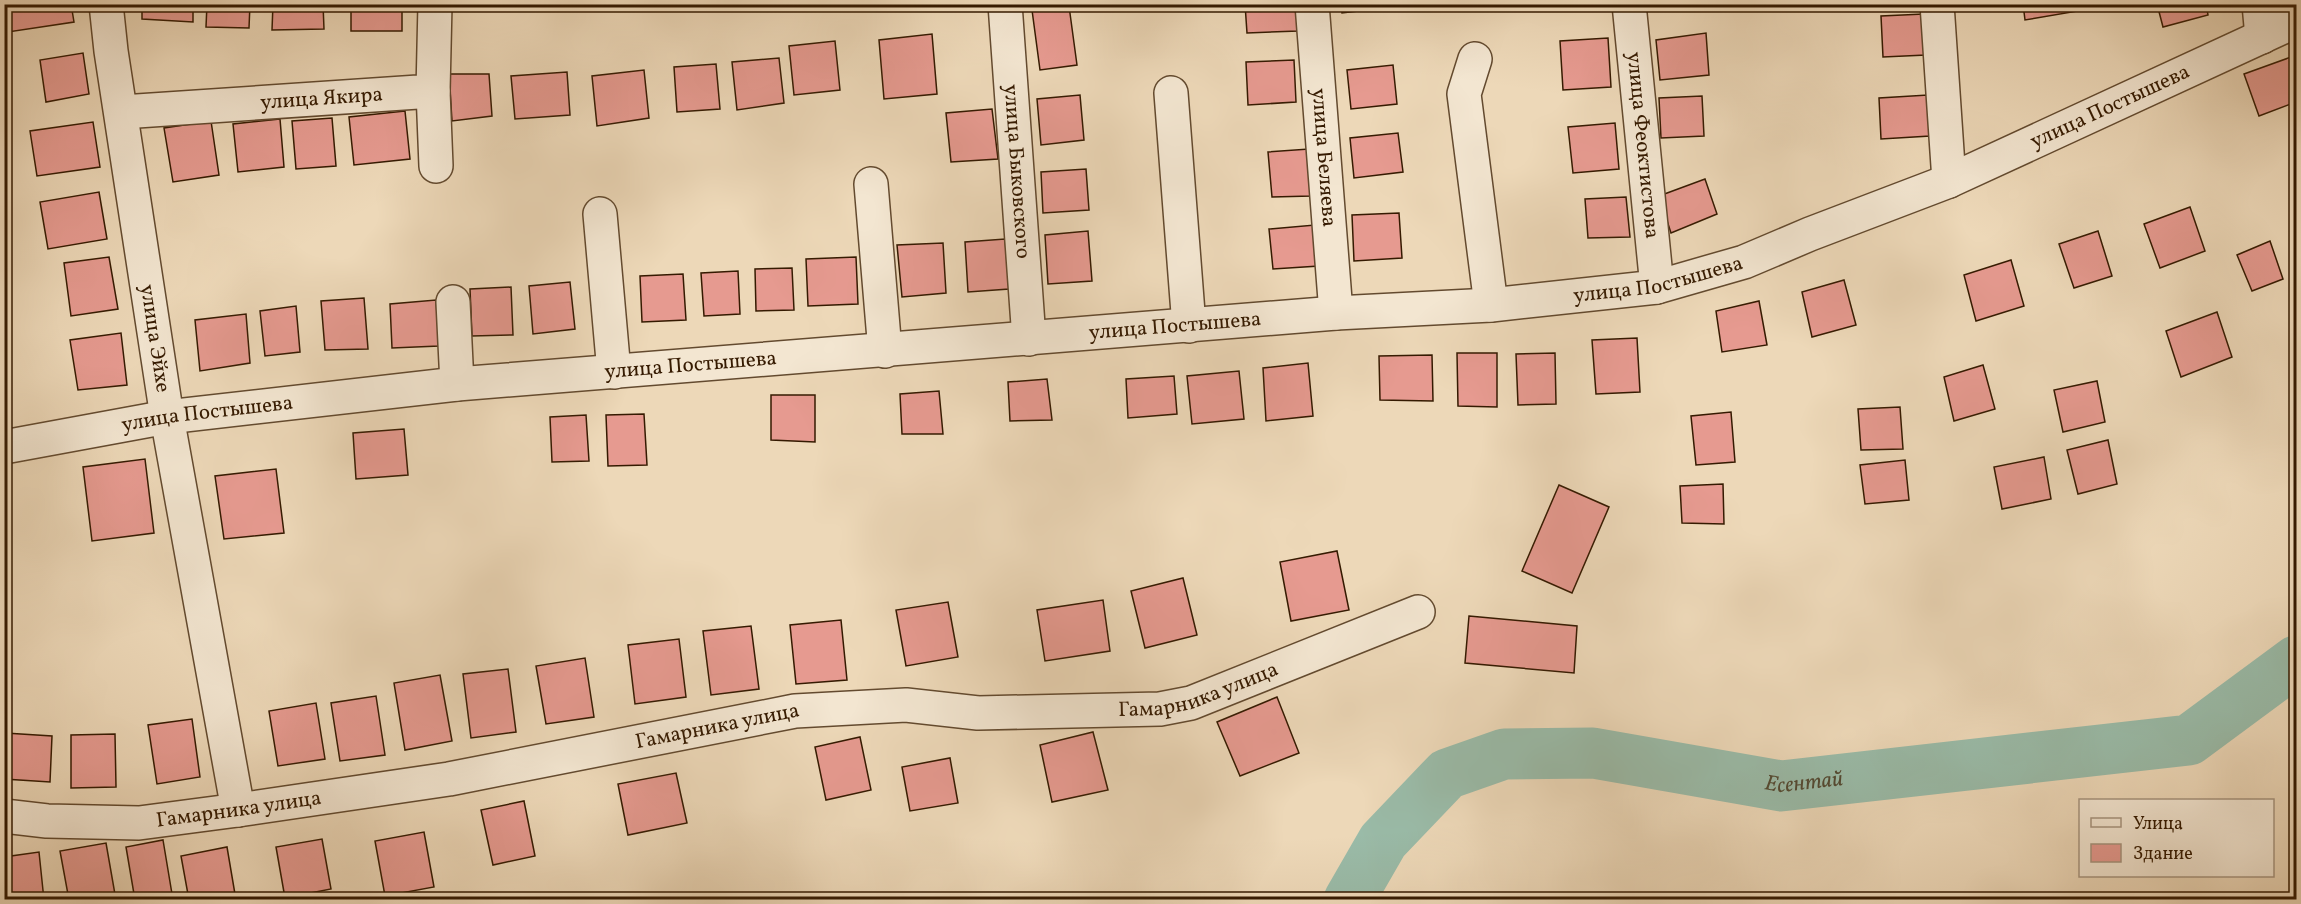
<svg xmlns="http://www.w3.org/2000/svg" width="2301" height="904" font-family="Vollkorn,serif">
<style>
.lines{fill:none;stroke-linecap:round;stroke-linejoin:round}
.river{stroke:#9abba8;stroke-width:51}
.building{fill:#e69a90;stroke:#351a01;stroke-width:1.5}
.minor-casing{stroke:#634a2f;stroke-width:36}
.minor{stroke:#f3e6d1;stroke-width:33}
.labels{text-anchor:middle;dominant-baseline:central;stroke-width:5;stroke-linejoin:round;paint-order:stroke}
.street-label{font-size:21px;fill:#351a01;stroke:#f3e6d1}
.water-label{font-size:22px;font-style:italic;fill:#534a33;stroke:#f3e6d1}
</style>
<rect width="100%" height="100%" fill="#edd8b8"/>
<filter id="stains"><feTurbulence type="fractalNoise" baseFrequency=".00333" numOctaves="4"/><feColorMatrix values="0 0 0 0 .2 0 0 0 0 .09 0 0 0 0 .02 0 0 0 .5 -.17"/></filter>
<radialGradient id="worn" r=".72"><stop offset=".6" stop-color="#630" stop-opacity="0"/><stop offset="1" stop-color="#630" stop-opacity=".3"/></radialGradient>
<g class="lines">
<!-- river -->
<path class="river" id="s1" d="M1349,900L1383,841L1447,774L1504,754L1593,753L1781,786L2189,740L2296,661"/>
</g>
<!-- building -->
<g class="building">
<path d="M4,4H71L74,22L8,32Z"/>
<path d="M142,4H193V22L142,19Z"/>
<path d="M207,4H250L249,28L206,27Z"/>
<path d="M273,4H323L324,29L272,30Z"/>
<rect x="351" y="4" width="51" height="27"/>
<path d="M1245,4H1295L1298,31L1247,33Z"/>
<path d="M1341,4H1384V8L1342,13Z"/>
<rect x="1658" y="4" width="50" height="6"/>
<path d="M2023,4H2077L2078,11L2025,20Z"/>
<path d="M2157,4H2206L2208,15L2163,27Z"/>
<path d="M1069,6L1077,65L1040,70L1032,10Z"/>
<path d="M1924,14L1926,55L1883,57L1881,16Z"/>
<path d="M1706,33L1709,75L1660,80L1656,40Z"/>
<path d="M932,34L937,94L884,99L879,40Z"/>
<path d="M1608,38L1611,87L1563,90L1560,41Z"/>
<path d="M835,41L840,90L794,95L789,46Z"/>
<path d="M83,53L89,94L46,102L40,60Z"/>
<path d="M2291,57L2296,75V102L2259,116L2244,74Z"/>
<path d="M779,58L784,103L737,110L732,62Z"/>
<path d="M1294,60L1296,102L1248,105L1246,62Z"/>
<path d="M716,64L720,109L677,112L674,67Z"/>
<path d="M1393,65L1397,104L1351,109L1347,70Z"/>
<path d="M644,70L649,118L597,126L592,76Z"/>
<path d="M567,72L570,115L515,119L511,76Z"/>
<path d="M449,74H489L492,116L452,121Z"/>
<path d="M1080,95L1084,140L1041,145L1037,99Z"/>
<path d="M1928,95L1930,136L1881,139L1879,98Z"/>
<path d="M1702,96L1704,136L1661,138L1659,98Z"/>
<path d="M992,109L998,159L951,162L946,113Z"/>
<path d="M405,111L410,159L354,165L349,117Z"/>
<path d="M332,118L336,166L296,169L292,121Z"/>
<path d="M280,119L284,167L238,172L233,124Z"/>
<path d="M211,121L219,175L173,182L164,128Z"/>
<path d="M93,122L100,167L37,176L30,131Z"/>
<path d="M1615,123L1619,169L1573,173L1568,127Z"/>
<path d="M1398,133L1403,172L1354,178L1350,138Z"/>
<path d="M1309,149L1311,196L1272,197L1268,152Z"/>
<path d="M1086,169L1089,210L1043,213L1041,172Z"/>
<path d="M1705,179L1717,214L1671,233L1659,196Z"/>
<path d="M99,192L107,239L48,249L40,202Z"/>
<path d="M1626,197L1630,237L1588,238L1585,199Z"/>
<path d="M2190,207L2205,251L2160,268L2144,224Z"/>
<path d="M1399,213L1402,258L1354,261L1352,215Z"/>
<path d="M1315,225L1319,266L1273,269L1269,229Z"/>
<path d="M1088,231L1092,281L1048,284L1045,235Z"/>
<path d="M2098,231L2112,276L2074,288L2059,244Z"/>
<path d="M1005,239L1009,289L968,292L965,242Z"/>
<path d="M2270,241L2283,279L2252,291L2237,255Z"/>
<path d="M943,243L946,293L902,297L897,245Z"/>
<path d="M109,257L118,309L71,316L64,263Z"/>
<path d="M856,257L858,304L808,306L806,259Z"/>
<path d="M2011,260L2024,306L1976,321L1964,275Z"/>
<path d="M792,268L794,310L756,311L755,269Z"/>
<path d="M738,271L740,314L704,316L701,273Z"/>
<path d="M683,274L686,320L642,322L640,276Z"/>
<path d="M1844,280L1856,325L1812,337L1802,292Z"/>
<path d="M570,282L575,329L533,334L529,286Z"/>
<path d="M511,287L513,335L472,336L470,289Z"/>
<path d="M364,298L368,349L325,350L321,301Z"/>
<path d="M436,300L439,346L392,348L390,304Z"/>
<path d="M1759,301L1767,345L1722,352L1716,311Z"/>
<path d="M296,306L300,352L265,356L260,311Z"/>
<path d="M2217,312L2232,357L2181,377L2166,331Z"/>
<path d="M246,314L250,363L200,371L195,320Z"/>
<path d="M121,333L127,385L78,390L70,340Z"/>
<path d="M1637,338L1640,392L1596,394L1592,340Z"/>
<path d="M1457,353H1497V407L1458,406Z"/>
<path d="M1555,353L1556,404L1518,405L1516,354Z"/>
<path d="M1432,355L1433,401L1380,400L1379,356Z"/>
<path d="M1308,363L1313,416L1266,421L1263,368Z"/>
<path d="M1983,365L1995,409L1954,421L1944,377Z"/>
<path d="M1239,371L1244,419L1192,424L1187,376Z"/>
<path d="M1174,376L1177,414L1128,418L1126,379Z"/>
<path d="M1047,379L1052,420L1010,421L1008,382Z"/>
<path d="M2097,381L2105,422L2063,432L2054,390Z"/>
<path d="M939,391L943,434H902L900,394Z"/>
<path d="M771,395H815V442L771,440Z"/>
<path d="M1900,407L1903,449L1861,450L1858,409Z"/>
<path d="M1731,412L1735,462L1696,465L1691,416Z"/>
<path d="M644,414L647,465L608,466L606,415Z"/>
<path d="M586,415L589,461L552,462L550,417Z"/>
<path d="M404,429L408,475L356,479L353,433Z"/>
<path d="M2108,440L2117,484L2078,494L2067,450Z"/>
<path d="M2044,457L2051,499L2002,509L1994,467Z"/>
<path d="M145,459L154,533L92,541L83,467Z"/>
<path d="M1905,460L1909,500L1865,504L1860,465Z"/>
<path d="M276,469L284,533L224,539L215,476Z"/>
<path d="M1723,484L1724,524L1682,523L1680,486Z"/>
<path d="M1559,485L1609,507L1572,593L1522,571Z"/>
<path d="M1337,551L1349,610L1291,621L1280,562Z"/>
<path d="M1183,578L1197,635L1145,648L1131,591Z"/>
<path d="M1103,600L1110,651L1045,661L1037,610Z"/>
<path d="M948,602L958,657L906,666L896,610Z"/>
<path d="M1469,616L1577,626L1574,673L1465,663Z"/>
<path d="M841,620L847,680L796,684L790,625Z"/>
<path d="M751,626L759,689L711,695L703,631Z"/>
<path d="M679,639L686,697L635,704L628,645Z"/>
<path d="M585,658L594,717L546,724L536,666Z"/>
<path d="M508,669L516,732L471,738L463,674Z"/>
<path d="M440,675L452,741L405,750L394,683Z"/>
<path d="M376,696L385,755L340,761L331,703Z"/>
<path d="M1277,697L1299,753L1240,776L1217,722Z"/>
<path d="M316,703L325,759L278,766L269,711Z"/>
<path d="M192,719L200,777L157,784L148,725Z"/>
<path d="M1093,732L1108,790L1052,802L1040,745Z"/>
<path d="M5,733L52,736L50,782L4,779Z"/>
<path d="M115,734L116,787L71,788V735Z"/>
<path d="M860,737L871,790L826,800L815,747Z"/>
<path d="M950,758L958,803L910,811L902,767Z"/>
<path d="M676,773L687,823L628,835L618,784Z"/>
<path d="M524,801L535,856L493,865L481,810Z"/>
<path d="M424,832L434,887L385,896L375,841Z"/>
<path d="M322,839L331,889L285,898L276,847Z"/>
<path d="M163,840L173,900H135L126,847Z"/>
<path d="M106,843L116,900H69L60,851Z"/>
<path d="M227,847L236,900H189L181,856Z"/>
<path d="M39,852L44,900H4V857Z"/>
</g>
<g class="lines">
<defs>
<g id="minor">
<path id="s2" d="M106,4L111,51L167,417L238,810"/>
<path id="s3" d="M1005,4L1029,339"/>
<path id="s4" d="M1312,4L1336,313"/>
<path id="s5" d="M1629,4L1657,287"/>
<path d="M1937,4L1949,181"/>
<path d="M2259,4L2262,37"/>
<path d="M1475,59L1464,94L1491,305"/>
<path d="M433,91L436,166"/>
<path d="M1171,93L1189,326"/>
<path id="s6" d="M122,112L433,91L435,4"/>
<path d="M871,184L885,351"/>
<path d="M600,214L614,372"/>
<path d="M453,302L457,384"/>
<path id="s7" d="M4,447L167,417L457,384L1336,313L1491,305L1657,287L1744,262L1810,234L1949,181L2296,21"/>
<path id="s8" d="M4,816L47,821L139,823L238,810L449,779L795,711L906,705L978,713L1160,709L1191,703L1418,612"/>
</g>
</defs>
<!-- minor casing -->
<use href="#minor" class="minor-casing"/>
<!-- minor -->
<use href="#minor" class="minor"/>
</g>
<g class="labels">
<!-- street labels -->
<g class="street-label">
<text stroke="none"><textPath href="#s6" startOffset="200">улица Якира</textPath></text>
<text stroke="none"><textPath href="#s7" startOffset="2150">улица Постышева</textPath></text>
<text stroke="none"><textPath href="#s5" startOffset="142">улица Феоктистова</textPath></text>
<text stroke="none"><textPath href="#s4" startOffset="154">улица Беляева</textPath></text>
<text stroke="none"><textPath href="#s3" startOffset="168">улица Быковского</textPath></text>
<text stroke="none"><textPath href="#s7" startOffset="1664">улица Постышева</textPath></text>
<text stroke="none"><textPath href="#s7" startOffset="1178">улица Постышева</textPath></text>
<text stroke="none"><textPath href="#s2" startOffset="338">улица Эйхе</textPath></text>
<text stroke="none"><textPath href="#s7" startOffset="692">улица Постышева</textPath></text>
<text stroke="none"><textPath href="#s7" startOffset="206">улица Постышева</textPath></text>
<text stroke="none"><textPath href="#s8" startOffset="1208">Гамарника улица</textPath></text>
<text stroke="none"><textPath href="#s8" startOffset="722">Гамарника улица</textPath></text>
<text stroke="none"><textPath href="#s8" startOffset="236">Гамарника улица</textPath></text>
</g>
<!-- water labels -->
<g class="water-label">
<text stroke="none"><textPath href="#s1" startOffset="524">Есентай</textPath></text>
</g>
</g>
<!-- margin -->
<rect width="2301" height="904" fill="none" stroke="#edd8b8" stroke-width="24"/>
<rect x="6" y="6" width="2289" height="892" fill="none" stroke="#351a01" stroke-width="3"/>
<rect x="12" y="12" width="2277" height="880" fill="none" stroke="#351a01" stroke-width="1.5"/>
<!-- legend -->
<rect x="2079" y="799" width="195" height="78" fill="#f3e6d1" stroke="#a7947e" stroke-width="1.5"/>
<rect x="2091" y="818" width="30" height="9" fill="#f3e6d1" stroke="#a7947e" stroke-width="1.5"/>
<text x="2133" y="829" font-size="18" fill="#351a01">Улица</text>
<rect x="2091" y="844" width="30" height="18" fill="#e69a90" stroke="#a7947e" stroke-width="1.5"/>
<text x="2133" y="859" font-size="18" fill="#351a01">Здание</text>
<rect width="100%" height="100%" filter="url(#stains)"/>
<rect width="100%" height="100%" fill="url(#worn)"/>
</svg>
